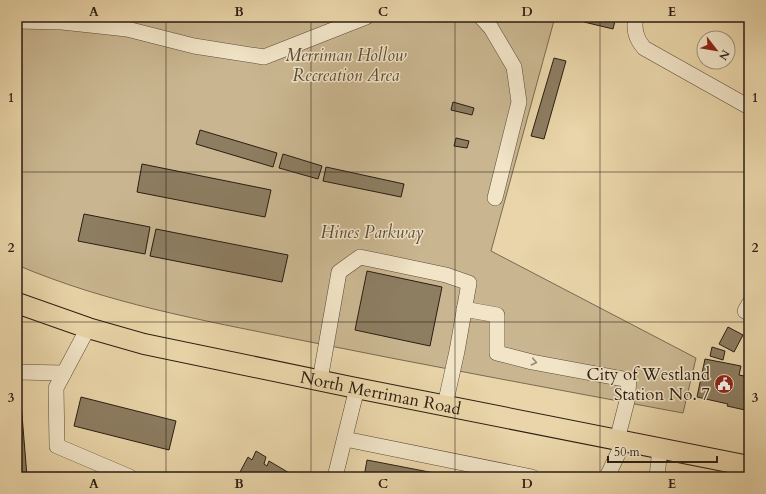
<svg xmlns="http://www.w3.org/2000/svg" width="766" height="494" font-family="Cardo,serif">
<style>
.green{fill:#c9b690;stroke:#7a6a52}
.building{fill:#8d7d61;stroke:#2a1d13}
.lines{fill:none;stroke-linecap:round;stroke-linejoin:round}
.minor-casing{stroke:#5a4b38;stroke-width:16}
.major-casing{stroke:#2a1d13;stroke-width:22}
.minor{stroke:#f1e4c7;stroke-width:15}
.major{stroke:#e9d5a9;stroke-width:20}
.oneway{stroke:#978a76}
.grid{fill:none;stroke:#2a1d13;stroke-width:1;stroke-opacity:0.55}
.labels{text-anchor:middle;dominant-baseline:central;stroke-width:3;stroke-linejoin:round;paint-order:stroke}
.park-label{font-size:17px;font-style:italic;fill:#5a4b38;stroke:#f1e4c7}
.poi-label{font-size:17px;fill:#2a1d13;stroke:#f1e4c7;text-anchor:end}
.street-label{font-size:17px;fill:#2a1d13;stroke:#f1e4c7}
.neatline{fill:none;stroke:#2a1d13;stroke-width:1.5}
.grid-label{font-size:13px;text-anchor:middle;font-weight:bold;fill:#2a1d13}
</style>
<rect width="100%" height="100%" fill="#e9d5a9"/>
<filter id="stains"><feTurbulence type="fractalNoise" baseFrequency=".005" numOctaves="4"/><feColorMatrix values="0 0 0 0 .2 0 0 0 0 .09 0 0 0 0 .02 0 0 0 .5 -.17"/></filter>
<radialGradient id="worn" r=".72"><stop offset=".6" stop-color="#630" stop-opacity="0"/><stop offset="1" stop-color="#630" stop-opacity=".3"/></radialGradient>
<!-- green -->
<path class="green" d="M17,17H555L491,251L696,358L683,413C554,389 424,365 295,339C201,320 106,303 17,265Z"/>
<!-- building -->
<g class="building">
<path d="M585,17H616L613,29L584,22Z"/>
<path d="M554,58L566,61L544,139L531,136Z"/>
<path d="M453,102L474,108L472,115L451,110Z"/>
<path d="M200,130L277,153L273,167L196,144Z"/>
<path d="M456,138L469,141L467,148L454,146Z"/>
<path d="M283,154L322,166L318,179L279,168Z"/>
<path d="M142,164L271,190L265,217L137,192Z"/>
<path d="M326,167L404,184L401,197L323,181Z"/>
<path d="M84,214L150,227L145,254L78,241Z"/>
<path d="M156,229L288,255L282,282L150,256Z"/>
<path d="M367,271L442,287L430,346L355,330Z"/>
<path d="M728,327L743,335L734,352L719,344Z"/>
<path d="M712,347L725,351L723,360L710,356Z"/>
<path d="M705,359L741,366L739,375L749,377V391L745,410L727,406L728,404L697,397Z"/>
<path d="M17,390H20L27,477H17Z"/>
<path d="M81,397L176,421L169,450L74,426Z"/>
<path d="M256,451L266,457L264,464L267,466L269,461L296,477H243L244,474L240,472L248,457L252,460Z"/>
<path d="M367,460L455,477H364Z"/>
</g>
<g class="lines">
<defs>
<g id="minor">
<path d="M481,17L491,28L514,67L519,102L495,198"/>
<path d="M636,17C633,29 636,39 644,48L749,107"/>
<path d="M17,21L62,22L127,29L194,46L264,57L366,17"/>
<path d="M749,304L745,311L749,313"/>
<path d="M464,309L497,315V353L532,362L629,380L627,401L617,440"/>
<path d="M88,328L56,388L57,446L130,477"/>
<path d="M17,372L64,373"/>
<path d="M320,380L339,272L360,257L446,275L469,283L457,351L445,405"/>
<path d="M345,439L532,477"/>
<path d="M335,477L357,388"/>
<path d="M607,477L624,441"/>
<path d="M657,477L660,448"/>
</g>
<g id="major">
<path id="s1" d="M17,303L88,328L144,344L351,387L749,466"/>
</g>
</defs>
<!-- minor casing -->
<use href="#minor" class="minor-casing"/>
<!-- major casing -->
<use href="#major" class="major-casing"/>
<!-- minor -->
<use href="#minor" class="minor"/>
<!-- major -->
<use href="#major" class="major"/>
</g>
<!-- one-way arrows -->
<defs><path id="oneway-chevron" d="M-2-3.5L2.5 0L-2 3.5" fill="none" stroke-width="1.6" stroke-linecap="round" stroke-linejoin="round"/></defs>
<use class="oneway" href="#oneway-chevron" transform="translate(534 362) rotate(12)"/>
<!-- grid -->
<path class="grid" d="M166,17V477M311,17V477M455,17V477M600,17V477M17,172H749M17,322H749"/>
<!-- icons -->
<defs>
<symbol id="civic-disc" viewBox="-11 -11 22 22"><circle r="9.5" fill="#8f2418" stroke="#f1e4c7"/><path d="M-.6-6.5H3V-4.5H.6V-3L4-1V1h2V6H-6V1h2V-1L-.6-3ZM-1.2 2.5V6h2.4V2.5Z" fill="#fff"/></symbol>
</defs>
<g fill-rule="evenodd">
<use href="#civic-disc" x="713" y="373" width="22" height="22"/>
</g>
<g class="labels">
<!-- park labels -->
<g class="park-label">
<text x="346" y="55">Merriman Hollow<tspan x="346" dy="20">Recreation Area</tspan></text>
<text x="372" y="232">Hines Parkway</text>
</g>
<!-- poi labels -->
<g class="poi-label">
<text x="710" y="374">City of Westland<tspan x="710" dy="20">Station No. 7</tspan></text>
</g>
<!-- street labels -->
<g class="street-label">
<text stroke="none"><textPath href="#s1" startOffset="375">North Merriman Road</textPath></text>
</g>
</g>
<!-- margin -->
<rect width="766" height="494" fill="none" stroke="#e9d5a9" stroke-width="44"/>
<!-- north arrow -->
<g transform="translate(716 50) rotate(121)"><circle r="19" fill="#f1e4c7" stroke="#a1947f"/>
<path d="M0-3L7 15L0 10L-7 15Z" fill="#8f2418"/>
<text y="-6" font-size="11" font-weight="bold" text-anchor="middle" fill="#2a1d13">N</text>
</g>
<!-- scale -->
<path d="M608 456v6h109v-6" fill="none" stroke="#2a1d13" stroke-width="2"/>
<text x="614" y="456" font-size="12" fill="#2a1d13" stroke="#f1e4c7" stroke-width="3" paint-order="stroke">50 m</text>
<rect x="22" y="22" width="722" height="450" class="neatline"/>
<g class="grid-label">
<text x="94" y="16">A</text>
<text x="239" y="16">B</text>
<text x="383" y="16">C</text>
<text x="527" y="16">D</text>
<text x="672" y="16">E</text>
<text x="11" y="102">1</text>
<text x="755" y="102">1</text>
<text x="11" y="252">2</text>
<text x="755" y="252">2</text>
<text x="11" y="402">3</text>
<text x="755" y="402">3</text>
<text x="94" y="488">A</text>
<text x="239" y="488">B</text>
<text x="383" y="488">C</text>
<text x="527" y="488">D</text>
<text x="672" y="488">E</text>
</g>
<rect width="100%" height="100%" filter="url(#stains)"/>
<rect width="100%" height="100%" fill="url(#worn)"/>
</svg>
